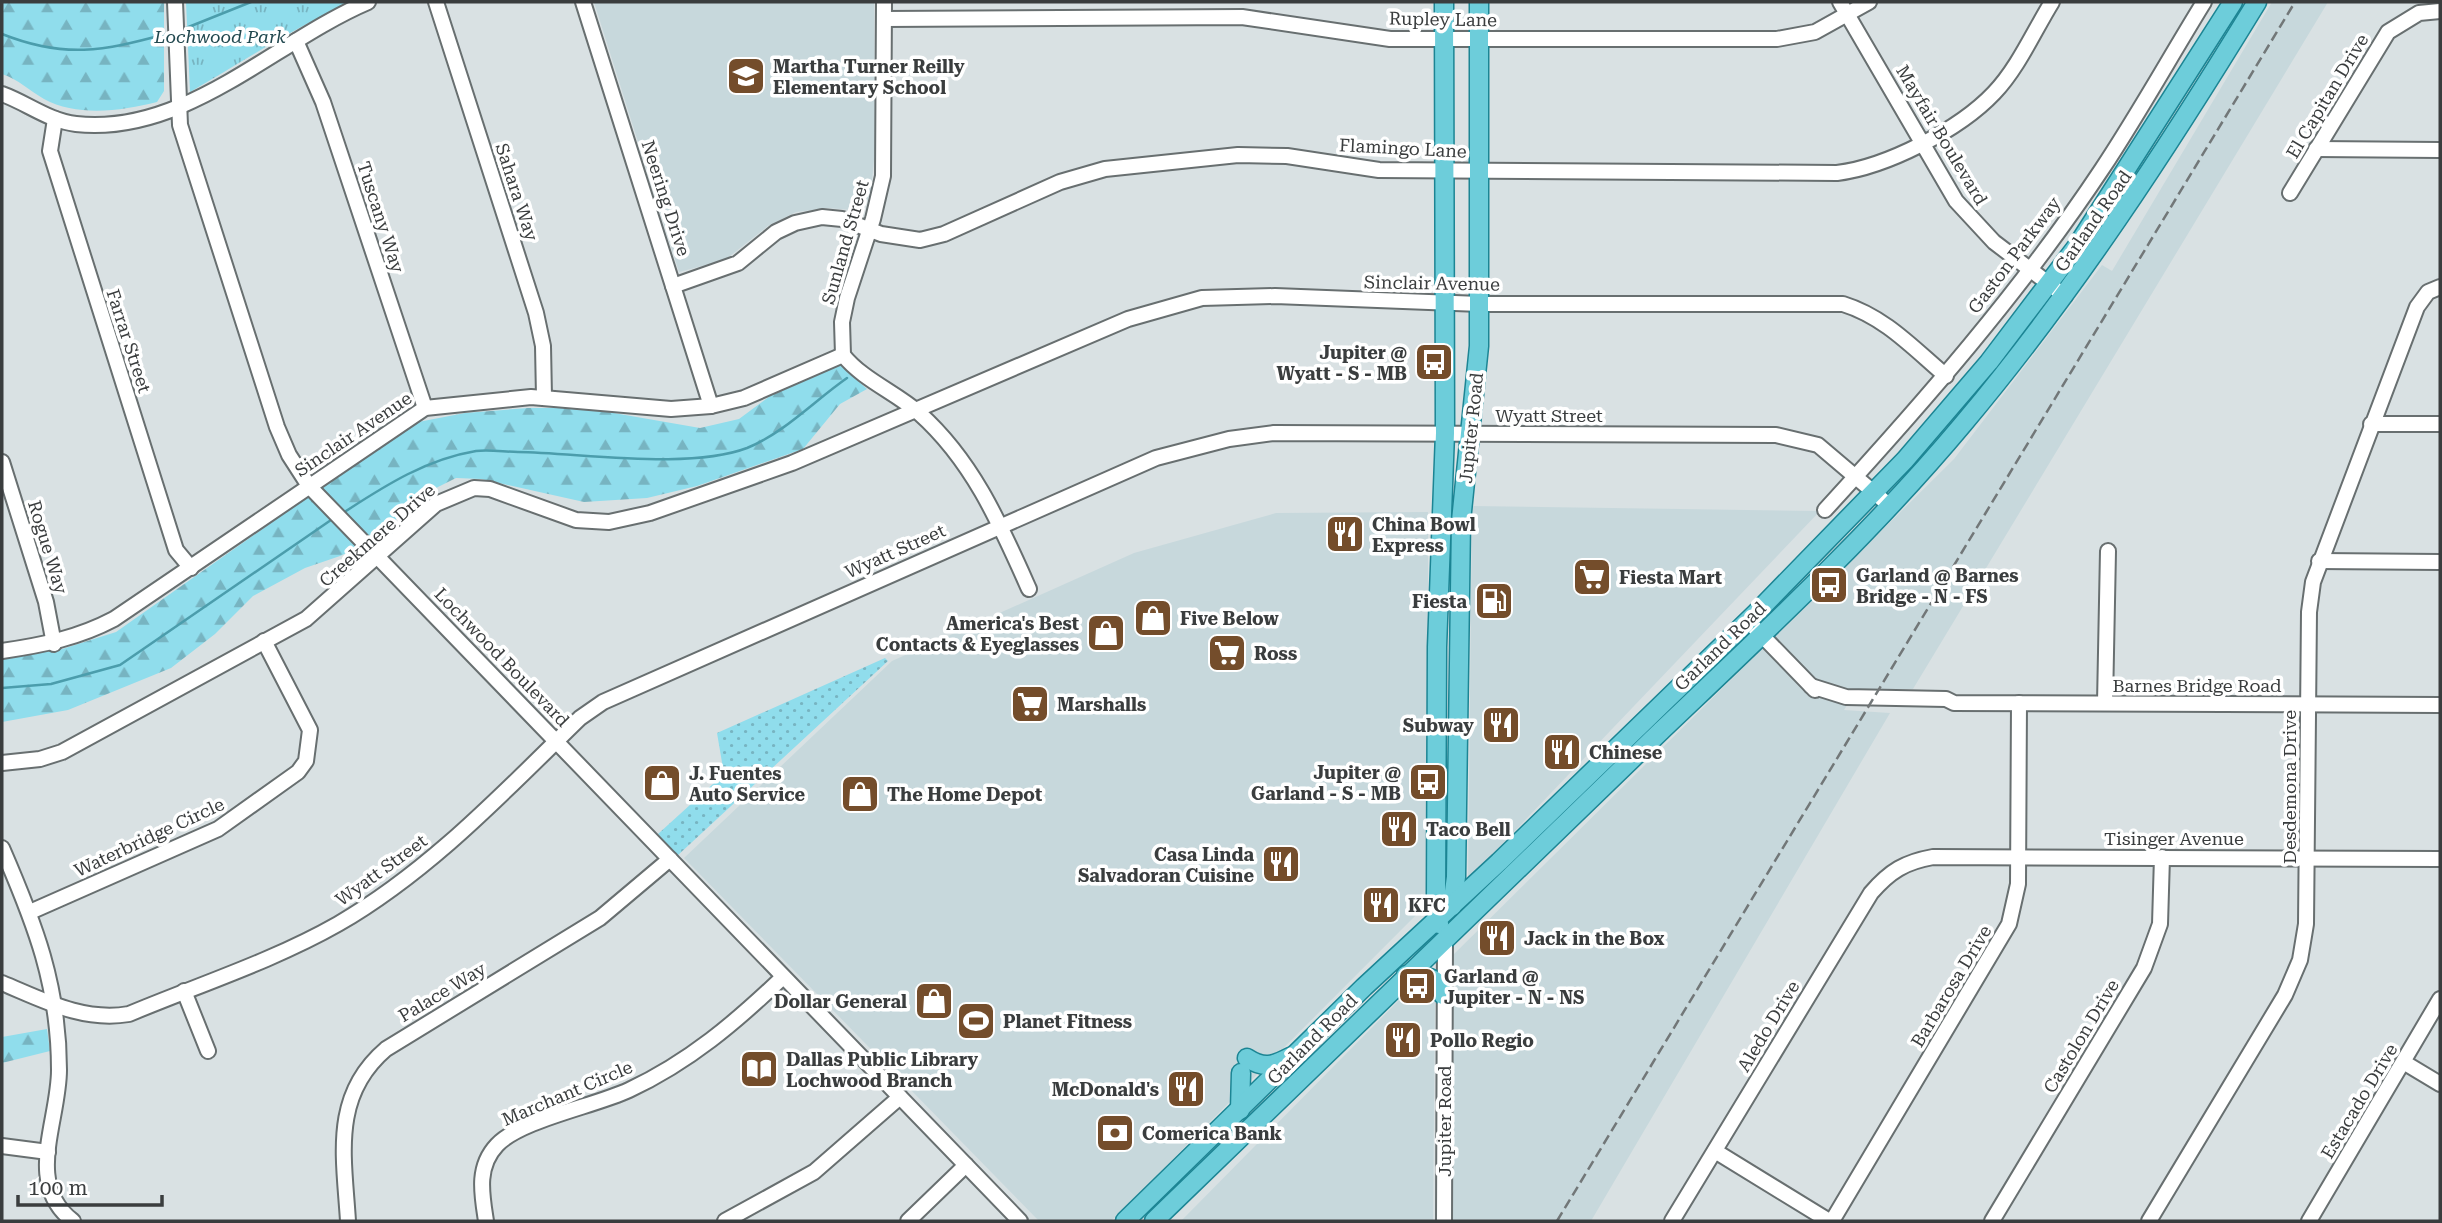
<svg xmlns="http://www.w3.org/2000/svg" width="2442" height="1223" font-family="'Roboto Serif',serif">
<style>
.built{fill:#c7d8dc}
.grass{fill:url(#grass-dots)}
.forest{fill:url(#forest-firs)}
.park{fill:url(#park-tufts)}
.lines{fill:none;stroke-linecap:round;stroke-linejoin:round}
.stream{stroke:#4b9dac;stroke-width:2.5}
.minor-casing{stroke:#686f70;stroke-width:18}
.major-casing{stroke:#1c8594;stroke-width:21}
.minor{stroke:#fff;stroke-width:14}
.major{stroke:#6dcdda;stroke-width:18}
.rail{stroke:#727778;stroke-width:2.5;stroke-dasharray:10 5;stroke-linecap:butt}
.labels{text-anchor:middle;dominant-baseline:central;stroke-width:7;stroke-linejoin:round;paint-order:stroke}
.street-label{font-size:18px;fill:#3a3d3e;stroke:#fff}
.park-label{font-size:18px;font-style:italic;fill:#20474e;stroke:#fff}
.poi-label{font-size:18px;font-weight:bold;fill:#3a3d3e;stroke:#fff;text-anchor:start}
</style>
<defs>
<pattern id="grass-dots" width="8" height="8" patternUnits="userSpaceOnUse" patternTransform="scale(1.75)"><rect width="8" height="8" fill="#90ddec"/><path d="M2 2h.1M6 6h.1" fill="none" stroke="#77b4c1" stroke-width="1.8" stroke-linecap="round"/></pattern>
<pattern id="forest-firs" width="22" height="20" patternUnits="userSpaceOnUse" patternTransform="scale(1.75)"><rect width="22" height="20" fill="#90ddec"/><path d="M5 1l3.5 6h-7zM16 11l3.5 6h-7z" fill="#77b4c1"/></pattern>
<pattern id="park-tufts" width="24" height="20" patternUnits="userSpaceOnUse" patternTransform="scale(1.75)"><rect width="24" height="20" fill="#90ddec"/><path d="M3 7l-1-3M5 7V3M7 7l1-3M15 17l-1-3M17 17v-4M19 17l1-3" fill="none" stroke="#77b4c1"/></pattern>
</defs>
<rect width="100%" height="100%" fill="#d9e1e3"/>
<!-- built -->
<g class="built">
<path d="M594,2H874L875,149L871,191L863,211L828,208L796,212L768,226L725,260L679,272Z"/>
<path d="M2272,2H2328L1913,689H1857L1844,710L1890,713L1591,1221H1453V955L1954,459L2102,265L2112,271Z"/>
<path d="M1472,506L1820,511L1468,880Z"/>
<path d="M1428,512V903L1111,1221H1039L684,858L892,661L1134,553L1276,513Z"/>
<path d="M1417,982L1435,994L1433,1221H1181Z"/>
</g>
<!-- grass -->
<path class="grass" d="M885,658L888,661L677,856L658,834L724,774L717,733Z"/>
<!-- forest -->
<g class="forest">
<path d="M2,2H164V91L157,102C122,111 77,117 44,99C30,91 18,79 2,74Z"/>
<path d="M840,365L867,389L840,404L803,449L697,486L647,498L584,502L481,479L456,478L430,491L401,513L382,536L340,556L305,568L253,596L215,634L171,668L68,710L2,722V657L59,650L116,632L413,423L465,413L528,408H585L700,428L739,419L770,396Z"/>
<path d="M47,1029L50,1051L2,1063V1037Z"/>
</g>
<!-- park -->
<path class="park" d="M186,2H352C296,26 244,61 190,92Z"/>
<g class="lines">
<!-- stream -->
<g class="stream">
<path d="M186,28L251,2"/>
<path d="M2,34C65,59 103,51 166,34"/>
<path d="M346,511C386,485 427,459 476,451C489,449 505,452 518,452C582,453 689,470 747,448C784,433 814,401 847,378"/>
<path d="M2,688L51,684L120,665L331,520"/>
</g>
<defs>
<g id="minor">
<path d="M175,2L180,125L277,427L289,455L309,486L1020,1221"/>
<path d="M436,2L536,313L543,346L544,397"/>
<path d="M583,2L711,406"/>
<path d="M884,2L883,176L873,219L847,298L842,322L843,355C863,380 895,392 919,413C973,461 1000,524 1029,589"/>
<path d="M1840,2L1956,201L1994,242L2065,296"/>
<path d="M884,19L1242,17L1390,39H1777L1815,32L1869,2"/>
<path d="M296,41L323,102L425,408"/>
<path d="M2,94C27,103 49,121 76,124C185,136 274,42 368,2"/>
<path d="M55,119L50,151L176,550L191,568"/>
<path d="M2316,149L2440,150"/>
<path d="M2290,193L2388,32L2419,13L2440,11"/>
<path d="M673,286L738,263L776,232L795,223L822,217L842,219L881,234L920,240L944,234L1060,182L1105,169L1238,155L1287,156L1379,170L1837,173C1886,167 1959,130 1994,93C2018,68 2034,31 2052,2"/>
<path d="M2371,424H2440"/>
<path d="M2,462L46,602L54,644"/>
<path d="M1825,510C1924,402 2021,291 2102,169C2138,115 2170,57 2204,2"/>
<path d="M2319,561L2440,562"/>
<path d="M1748,621L1815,690"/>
<path d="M2,651C43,645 78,638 114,619L425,408L531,397L671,409L711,406L744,398L843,355"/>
<path d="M1811,686L1846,697L1946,699L1954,703L2440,705"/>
<path d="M2105,703L2108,551"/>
<path d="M2,763L40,759L62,752L306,619L436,504L474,488L490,489L576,520L609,522L650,513L792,463L1128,319L1202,298L1275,296L1480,304H1843C1885,317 1913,348 1946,376"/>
<path d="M2,848C35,924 59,985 59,1070C59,1121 24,1184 73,1221"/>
<path d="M30,912L218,829L298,772L306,761L310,730L264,641"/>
<path d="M2,983C43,1000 83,1022 129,1014C198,985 273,961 338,924C430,871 505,791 580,718L603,702L1156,458L1229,439L1274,433L1776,435L1818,445L1890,506"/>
<path d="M184,991L208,1051"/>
<path d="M2405,1063L2440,1084"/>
<path d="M2,1146L48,1152"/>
<path d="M1715,1151L1829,1221"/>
<path d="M348,1221C344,1156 331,1096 386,1049L600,918L670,859"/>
<path d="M486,1221C482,1195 476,1167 497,1145C520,1120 595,1106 629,1090C689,1062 736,1022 783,977"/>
<path d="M725,1221L814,1172L900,1097"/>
<path d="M908,1221L966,1165"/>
<path d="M1444,1221L1445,937"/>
<path d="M1672,1221L1871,893C1890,871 1905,862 1933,857L2440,859"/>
<path d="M1832,1221L2009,924L2018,884L2019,703"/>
<path d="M1992,1221L2144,968L2160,924L2162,857"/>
<path d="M2149,1221L2285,995L2300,960L2306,924L2309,612L2313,582L2417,307L2428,292L2440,287"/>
<path d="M2309,1221L2440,999"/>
</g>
<g id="major">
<path d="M1452,906L1456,877L1461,521L1479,346V2"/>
<path d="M1439,924L1436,899L1437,647L1445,433L1444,2"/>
<path d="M1406,975C1423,975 1439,976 1443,995"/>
<path d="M1247,1058C1264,1069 1273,1066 1290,1057"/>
<path d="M1240,1110L1241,1073"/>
<path d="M1125,1221L1364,987L1499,862L1757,612L1905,460L1989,362L2077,246L2233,2"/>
<path d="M1154,1221C1323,1058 1491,894 1661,731C1765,632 1871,534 1963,424C2074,292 2167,149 2257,2"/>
</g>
</defs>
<!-- minor casing -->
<use href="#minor" class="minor-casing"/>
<!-- major casing -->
<use href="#major" class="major-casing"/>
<!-- minor -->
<use href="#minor" class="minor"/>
<!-- major -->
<use href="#major" class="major"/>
<!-- rail -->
<path class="rail" d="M1557,1221L2295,2"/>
</g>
<!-- icons -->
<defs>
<symbol id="school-square" viewBox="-11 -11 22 22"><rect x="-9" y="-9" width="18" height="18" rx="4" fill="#744d2b" stroke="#fff"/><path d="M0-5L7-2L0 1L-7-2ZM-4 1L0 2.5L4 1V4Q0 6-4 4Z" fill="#fff"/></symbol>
<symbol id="bus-square" viewBox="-11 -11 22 22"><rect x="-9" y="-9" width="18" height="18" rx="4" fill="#744d2b" stroke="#fff"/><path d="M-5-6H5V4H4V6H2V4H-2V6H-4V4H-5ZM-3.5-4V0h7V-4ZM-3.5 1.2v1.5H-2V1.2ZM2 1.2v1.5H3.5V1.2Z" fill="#fff"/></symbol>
<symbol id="restaurant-square" viewBox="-11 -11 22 22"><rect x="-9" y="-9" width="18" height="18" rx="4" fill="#744d2b" stroke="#fff"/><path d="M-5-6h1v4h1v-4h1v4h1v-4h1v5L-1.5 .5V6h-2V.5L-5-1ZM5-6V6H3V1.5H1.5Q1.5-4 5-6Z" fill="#fff"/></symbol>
<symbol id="supermarket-square" viewBox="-11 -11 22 22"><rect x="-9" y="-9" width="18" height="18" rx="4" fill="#744d2b" stroke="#fff"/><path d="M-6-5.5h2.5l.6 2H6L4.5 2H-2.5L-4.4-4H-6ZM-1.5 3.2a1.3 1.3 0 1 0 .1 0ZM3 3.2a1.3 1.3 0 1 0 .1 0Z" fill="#fff"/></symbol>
<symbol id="fuel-square" viewBox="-11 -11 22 22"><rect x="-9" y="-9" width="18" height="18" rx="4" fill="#744d2b" stroke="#fff"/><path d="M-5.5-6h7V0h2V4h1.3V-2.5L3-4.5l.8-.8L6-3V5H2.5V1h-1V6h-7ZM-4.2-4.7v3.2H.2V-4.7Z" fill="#fff"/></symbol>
<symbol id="shop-square" viewBox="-11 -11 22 22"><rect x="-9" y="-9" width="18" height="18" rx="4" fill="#744d2b" stroke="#fff"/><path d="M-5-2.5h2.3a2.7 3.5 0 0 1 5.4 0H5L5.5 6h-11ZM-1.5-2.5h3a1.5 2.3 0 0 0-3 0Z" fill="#fff"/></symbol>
<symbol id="stadium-square" viewBox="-11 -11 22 22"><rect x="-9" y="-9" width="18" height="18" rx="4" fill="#744d2b" stroke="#fff"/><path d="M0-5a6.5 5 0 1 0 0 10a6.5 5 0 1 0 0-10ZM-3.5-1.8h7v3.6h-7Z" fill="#fff"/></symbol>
<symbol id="library-square" viewBox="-11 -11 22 22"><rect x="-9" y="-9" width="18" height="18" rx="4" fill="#744d2b" stroke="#fff"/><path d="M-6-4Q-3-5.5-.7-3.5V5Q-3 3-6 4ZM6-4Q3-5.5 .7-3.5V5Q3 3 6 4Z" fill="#fff"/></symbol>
<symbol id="bank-square" viewBox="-11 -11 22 22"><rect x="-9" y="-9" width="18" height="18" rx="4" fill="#744d2b" stroke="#fff"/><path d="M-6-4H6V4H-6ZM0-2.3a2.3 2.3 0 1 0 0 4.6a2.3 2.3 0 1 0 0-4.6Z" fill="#fff"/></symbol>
</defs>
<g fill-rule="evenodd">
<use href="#school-square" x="724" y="54" width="44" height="44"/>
<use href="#bus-square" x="1412" y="340" width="44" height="44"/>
<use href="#restaurant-square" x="1323" y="512" width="44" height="44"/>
<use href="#supermarket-square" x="1570" y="555" width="44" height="44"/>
<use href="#bus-square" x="1807" y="563" width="44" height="44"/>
<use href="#fuel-square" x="1472" y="579" width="44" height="44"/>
<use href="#shop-square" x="1131" y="596" width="44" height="44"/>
<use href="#shop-square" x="1084" y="611" width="44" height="44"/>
<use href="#supermarket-square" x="1205" y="631" width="44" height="44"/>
<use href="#supermarket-square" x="1008" y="682" width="44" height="44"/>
<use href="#restaurant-square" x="1479" y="703" width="44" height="44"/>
<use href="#restaurant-square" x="1540" y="730" width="44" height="44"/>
<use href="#bus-square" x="1406" y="760" width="44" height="44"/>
<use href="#shop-square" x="640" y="761" width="44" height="44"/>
<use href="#shop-square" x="838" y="772" width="44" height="44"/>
<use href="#restaurant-square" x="1377" y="807" width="44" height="44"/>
<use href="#restaurant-square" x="1259" y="842" width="44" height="44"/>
<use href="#restaurant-square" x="1359" y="883" width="44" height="44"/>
<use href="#restaurant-square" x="1475" y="916" width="44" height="44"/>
<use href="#bus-square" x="1395" y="964" width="44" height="44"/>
<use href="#shop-square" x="912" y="979" width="44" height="44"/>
<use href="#stadium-square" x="954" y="999" width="44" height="44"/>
<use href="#restaurant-square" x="1381" y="1018" width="44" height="44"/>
<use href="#library-square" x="737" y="1047" width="44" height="44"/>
<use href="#restaurant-square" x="1164" y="1067" width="44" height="44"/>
<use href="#bank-square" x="1093" y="1111" width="44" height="44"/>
</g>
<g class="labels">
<!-- street labels -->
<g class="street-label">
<text transform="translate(1443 19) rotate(1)">Rupley Lane</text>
<text transform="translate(2327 96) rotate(-59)">El Capitan Drive</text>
<text transform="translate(1942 135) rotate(59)">Mayfair Boulevard</text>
<text transform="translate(1403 148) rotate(3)">Flamingo Lane</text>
<text transform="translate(517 192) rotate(72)">Sahara Way</text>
<text transform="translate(666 198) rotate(72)">Neering Drive</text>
<text transform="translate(381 217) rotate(72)">Tuscany Way</text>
<text transform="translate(2093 221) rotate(-55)">Garland Road</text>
<text transform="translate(845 242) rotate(-74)">Sunland Street</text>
<text transform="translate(2014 255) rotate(-53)">Gaston Parkway</text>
<text transform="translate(1432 283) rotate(1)">Sinclair Avenue</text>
<text transform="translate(129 341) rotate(72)">Farrar Street</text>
<text x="1549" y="415">Wyatt Street</text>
<text transform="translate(1471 428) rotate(-84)">Jupiter Road</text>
<text transform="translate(353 434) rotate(-34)">Sinclair Avenue</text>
<text transform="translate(377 535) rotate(-41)">Creekmere Drive</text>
<text transform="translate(48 547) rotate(73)">Rogue Way</text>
<text transform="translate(895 551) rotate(-24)">Wyatt Street</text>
<text transform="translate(1720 646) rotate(-44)">Garland Road</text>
<text transform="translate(502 657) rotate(46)">Lochwood Boulevard</text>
<text x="2197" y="685">Barnes Bridge Road</text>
<text transform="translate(2289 787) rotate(-90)">Desdemona Drive</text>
<text transform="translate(149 837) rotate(-25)">Waterbridge Circle</text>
<text x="2174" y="838">Tisinger Avenue</text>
<text transform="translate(381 870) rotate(-36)">Wyatt Street</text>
<text transform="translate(1951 986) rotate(-59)">Barbarosa Drive</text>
<text transform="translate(442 992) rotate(-31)">Palace Way</text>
<text transform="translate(1768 1026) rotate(-59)">Aledo Drive</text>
<text transform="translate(2081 1036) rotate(-59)">Castolon Drive</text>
<text transform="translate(1312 1039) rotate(-45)">Garland Road</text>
<text transform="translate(567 1093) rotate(-23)">Marchant Circle</text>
<text transform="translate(2359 1101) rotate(-59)">Estacado Drive</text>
<text transform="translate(1444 1121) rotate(-90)">Jupiter Road</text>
</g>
<!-- park labels -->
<g class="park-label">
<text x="220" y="36">Lochwood Park</text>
</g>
<!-- poi labels -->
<g class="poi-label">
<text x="773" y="66">Martha Turner Reilly<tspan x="773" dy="21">Elementary School</tspan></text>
<text x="1407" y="352" text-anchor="end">Jupiter @<tspan x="1407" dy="21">Wyatt - S - MB</tspan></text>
<text x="1372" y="524">China Bowl<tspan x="1372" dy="21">Express</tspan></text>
<text x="1856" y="575">Garland @ Barnes<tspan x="1856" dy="21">Bridge - N - FS</tspan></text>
<text x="1619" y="577">Fiesta Mart</text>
<text x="1467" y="601" text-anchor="end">Fiesta</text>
<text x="1180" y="618">Five Below</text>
<text x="1079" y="623" text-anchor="end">America's Best<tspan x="1079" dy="21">Contacts &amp; Eyeglasses</tspan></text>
<text x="1254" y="653">Ross</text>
<text x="1057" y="704">Marshalls</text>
<text x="1474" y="725" text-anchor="end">Subway</text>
<text x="1589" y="752">Chinese</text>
<text x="1401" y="772" text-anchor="end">Jupiter @<tspan x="1401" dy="21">Garland - S - MB</tspan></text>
<text x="689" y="773">J. Fuentes<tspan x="689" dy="21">Auto Service</tspan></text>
<text x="887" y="794">The Home Depot</text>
<text x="1426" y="829">Taco Bell</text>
<text x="1254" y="854" text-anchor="end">Casa Linda<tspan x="1254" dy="21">Salvadoran Cuisine</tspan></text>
<text x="1408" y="905">KFC</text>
<text x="1524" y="938">Jack in the Box</text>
<text x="1444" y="976">Garland @<tspan x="1444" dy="21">Jupiter - N - NS</tspan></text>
<text x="907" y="1001" text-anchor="end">Dollar General</text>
<text x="1003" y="1021">Planet Fitness</text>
<text x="1430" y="1040">Pollo Regio</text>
<text x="786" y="1059">Dallas Public Library<tspan x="786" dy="21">Lochwood Branch</tspan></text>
<text x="1159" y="1089" text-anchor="end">McDonald's</text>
<text x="1142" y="1133">Comerica Bank</text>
</g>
</g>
<!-- border -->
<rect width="2442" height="1223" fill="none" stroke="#3a3d3e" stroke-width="7"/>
<!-- scale -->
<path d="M18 1195v10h144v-10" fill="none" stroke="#3a3d3e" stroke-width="3.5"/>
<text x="28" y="1195" font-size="21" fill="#3a3d3e" stroke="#ffffff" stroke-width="5" paint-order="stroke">100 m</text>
</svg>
